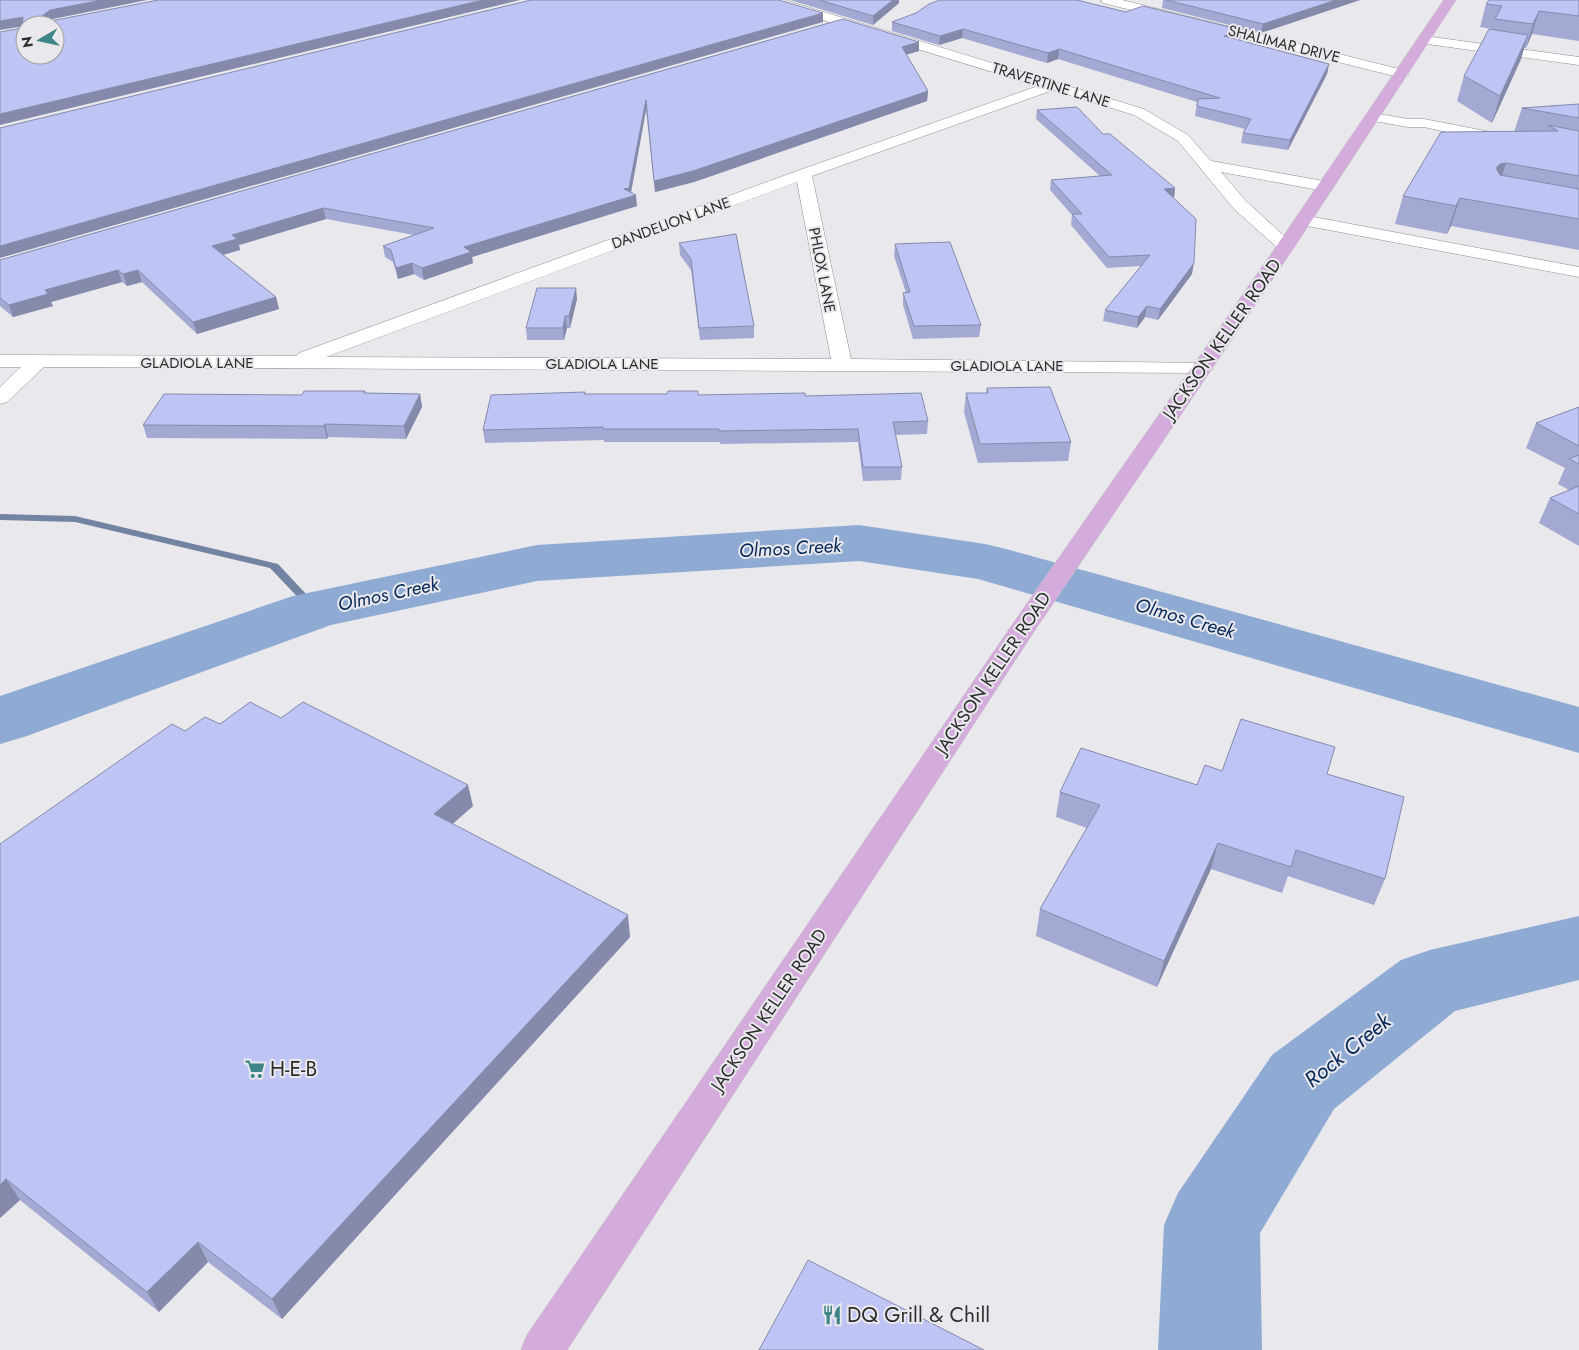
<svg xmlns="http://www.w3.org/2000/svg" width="1579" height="1350" font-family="Jost,sans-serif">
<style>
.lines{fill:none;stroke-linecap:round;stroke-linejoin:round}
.stream{fill:#7284a2;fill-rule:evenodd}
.river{fill:#8faad3;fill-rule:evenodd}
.minor-casing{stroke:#8d8c90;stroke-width:1}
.major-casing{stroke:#c4c4c4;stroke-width:1}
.minor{fill:#fff;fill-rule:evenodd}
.major{fill:#d3acdc;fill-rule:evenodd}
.wall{fill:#a3a9d2}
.shaded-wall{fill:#858aab}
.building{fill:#bec5f4;stroke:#858aab;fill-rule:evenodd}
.labels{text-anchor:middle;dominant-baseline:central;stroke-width:4;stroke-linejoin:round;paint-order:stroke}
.far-street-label{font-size:15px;fill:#2d2d2e;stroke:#e9e8ec}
.street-label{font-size:18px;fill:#2d2d2e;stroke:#e9e8ec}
.water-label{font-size:19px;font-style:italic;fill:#06295a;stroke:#e9e8ec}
.near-poi-label{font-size:21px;fill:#2d2d2e;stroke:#e9e8ec;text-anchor:start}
.near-water-label{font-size:22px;font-style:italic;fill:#06295a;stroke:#e9e8ec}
</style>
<rect width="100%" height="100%" fill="#e9e8ec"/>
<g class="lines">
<!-- stream -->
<path class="stream" d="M0,514L75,516L278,564L320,609L319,611H311L270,568L75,522L0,520Z"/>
<!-- river -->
<g class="river">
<path d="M859,525L985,544L1006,549L1579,707V753L978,579L859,561L537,581L331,625L24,737L0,744V696L293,596L537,545Z"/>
<path d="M1579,916V980L1455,1011L1334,1109L1260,1233L1262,1350H1158L1164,1225L1178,1193L1272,1055L1401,960L1430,950Z"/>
</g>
<defs>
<g id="minor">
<path d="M765,0H784L1144,109L1188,135L1211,161L1324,181L1332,186L1324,191L1221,172L1246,201L1295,246L1292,250H1280L1234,209L1178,141L1134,115L1053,90L812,176L851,359L1211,363L1214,367L1211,371L1204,373L44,367L7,402L0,404V387L21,367H0V355L296,356L299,353L797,171L1038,86L767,3ZM797,182L831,359L326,357Z"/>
<path d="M1101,0H1122L1407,71L1409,74L1402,78L1103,3Z"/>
<path d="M1425,36L1579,57V65L1420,43L1419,40Z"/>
<path d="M1373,113L1408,119H1424L1501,134L1509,139L1501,144L1424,127H1408L1368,120L1366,117L1368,114Z"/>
<path d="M1303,215L1579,267V277L1297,224L1294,220L1297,216Z"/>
</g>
<path id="major" d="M1444,0H1456L1295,246L1033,633L567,1350H521L527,1335L1012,625L1278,244Z"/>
</defs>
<!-- minor casing -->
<use href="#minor" class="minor-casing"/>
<!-- major casing -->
<use href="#major" class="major-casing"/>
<!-- minor -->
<use href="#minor" class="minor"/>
<!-- major -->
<use href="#major" class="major"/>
</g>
<!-- wall -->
<g class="wall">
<path d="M790,0H899V3L873,25Z"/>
<path d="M1163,0H1360L1261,33L1162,8Z"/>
<path d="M1579,0V41L1532,34L1526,48H1524L1521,59L1492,123L1457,101L1464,76L1492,30V29L1480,27L1486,4Z"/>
<path d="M843,19L919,51L906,55L928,91L927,101L694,182L655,192L646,110L631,193L637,206L472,257L473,263L424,280L414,274L398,279L393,262L385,257L383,246L414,235L326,219L239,245L240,250L223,255L276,297L279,309L197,334L142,282L127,286L122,282L51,302L53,306L13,317L0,306V260Z"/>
<path d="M892,22L1240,39L1238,40L1329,64L1327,74L1288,150L1241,143L1243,133L1245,129L1195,116L1197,102L1058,59L1047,63L962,38L939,45L892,31Z"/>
<path d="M1579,104V250L1451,226L1447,234L1395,224L1403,196L1514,132L1522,108Z"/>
<path d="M1037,110L1103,134L1175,188L1174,198L1192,274L1158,320L1145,317L1137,328L1103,321L1105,310L1141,266L1107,268L1071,225L1072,215L1050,190L1051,180L1100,176L1036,119Z"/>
<path d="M679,243L754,326V338L700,340L691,270L680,255Z"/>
<path d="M895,244L981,325L979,337L913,339L903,305V293H906L894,256Z"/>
<path d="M577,299L570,328H567L564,340H527L526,328Z"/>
<path d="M987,388L1071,442L1068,461L978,463L964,412L966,393H986Z"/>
<path d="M365,391V393L420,394L422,407L406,439L328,437L327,439L147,438L143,425L302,395Z"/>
<path d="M585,394L805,396L928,421L927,434L895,435L902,467L901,480L863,481L858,442L720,444V442H604V440L485,443L483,430Z"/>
<path d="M1579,407V546L1539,523L1550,498L1569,490L1558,484L1565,468L1526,448L1536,423Z"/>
<path d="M281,718L473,806L452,824L630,937L282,1319L208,1262L159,1312L20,1200L0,1218V844L185,731L220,724Z"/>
<path d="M1222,771L1327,774L1385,879L1374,905L1288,876L1282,893L1211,869L1157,987L1036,936L1040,909L1087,828L1056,817L1060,792L1197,785Z"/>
</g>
<!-- shaded-wall -->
<g class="shaded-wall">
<path d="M102,0H147L53,19L45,25L42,16L50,10Z"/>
<path d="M483,0H520L0,125V114Z"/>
<path d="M893,0H899V3L873,25V16Z"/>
<path d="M1336,0H1360L1261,33L1263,24Z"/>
<path d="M1539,11L1532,34L1526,48L1533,24Z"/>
<path d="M823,13V22L0,258V246Z"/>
<path d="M23,17L25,26L0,30V21Z"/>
<path d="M963,29L962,38L939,45L940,36Z"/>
<path d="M1242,30L1240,39L1222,46L1224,36Z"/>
<path d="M1528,35L1521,59L1492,123L1500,96Z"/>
<path d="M919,42V51L901,56L902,47Z"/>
<path d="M1059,49L1058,59L1047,63L1048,53Z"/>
<path d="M1329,64L1327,74L1288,150L1290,140Z"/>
<path d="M928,91L927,101L694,182L655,192L654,181Z"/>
<path d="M646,100V110L630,197L636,195L637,206L472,257L473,263L424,280L422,268L464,247L624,189Z"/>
<path d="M1506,163L1497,190L1496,168L1500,164Z"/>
<path d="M1175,188L1174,198L1164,189Z"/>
<path d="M1460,198L1451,226L1447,234L1456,206Z"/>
<path d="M323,208L326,219L239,245L240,250L215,257L212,246L232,235Z"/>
<path d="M412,263L414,274L398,279L396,268Z"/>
<path d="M1194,263L1192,274L1158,320L1160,309Z"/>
<path d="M118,270L122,282L51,302L53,306L13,317L9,305L45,290Z"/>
<path d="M138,270L142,282L127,286L123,274Z"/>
<path d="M576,288L577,299L570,328L569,316Z"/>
<path d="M276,297L279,309L197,334L193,322Z"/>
<path d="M1147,306L1145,317L1137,328L1138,317Z"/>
<path d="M565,316L567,328L564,340L563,328Z"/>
<path d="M420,394L422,407L406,439L404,426Z"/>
<path d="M325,424L328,437L327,439L324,426Z"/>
<path d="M468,785L473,806L439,836L434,814Z"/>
<path d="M1218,843L1211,869L1157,987L1164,961Z"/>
<path d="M628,915L630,937L282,1319L272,1299Z"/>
<path d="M6,1179L20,1200L0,1218V1185Z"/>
<path d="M198,1242L208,1262L159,1312L147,1292Z"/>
</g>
<!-- building -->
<g class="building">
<path d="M0,0H102L50,10L42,16L50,18L51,21L158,0H483L0,114V32L22,28L23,17L0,21ZM25,25H55V55H25Z"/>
<path d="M531,0H779L823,13L0,246V128Z"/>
<path d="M819,0H893L873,16Z"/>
<path d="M940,0H1077L1126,12L1143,6L1242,30L1224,36L1329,64L1290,140L1243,133L1251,119L1197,106L1198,99L1220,98L1059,49L1048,53L963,29L940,36L892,22L916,13L929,4Z"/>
<path d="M1166,0H1336L1263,24Z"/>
<path d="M1489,0H1579V16L1539,11L1533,24L1495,19L1502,6L1486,4Z"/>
<path d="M843,19L919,42L902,47L928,91L693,171L654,181L646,100L629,188L624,189L636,195L464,247L471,252L422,268L412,263L396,268L391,250L383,246L434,228L323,208L232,235L237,239L212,246L276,297L193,322L138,270L123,274L118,270L45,290L48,294L9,305L0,298V260Z"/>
<path d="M1489,29L1528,35L1500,96L1464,76Z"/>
<path d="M1579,104V118L1522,108Z"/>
<path d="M1077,107L1103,134H1110L1175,188L1164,189L1196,219L1194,263L1160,309L1147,306L1138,317L1105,310L1150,255L1109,257L1072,214H1082L1051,180L1112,175L1037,110Z"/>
<path d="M1548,125L1579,131V176L1506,163L1500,164L1496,168L1500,175L1579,189V219L1460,198L1456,206L1403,196L1441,132L1558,131Z"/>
<path d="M736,234L754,326L699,328L691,259L679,243Z"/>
<path d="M950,242L981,325L914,326L903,293L910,292L895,244Z"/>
<path d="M537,288H576L569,316H565L563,328H526Z"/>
<path d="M1050,387L1071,442L980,444L966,393H988L987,388Z"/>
<path d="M304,391H365L364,393L420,394L404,426L325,424L324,426L143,425L164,394L302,395Z"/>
<path d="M668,391H698V395L805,393V396L921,393L928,421L893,422L902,467H863L858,429L719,431V429H603V427L483,430L491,395L585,392L584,394H667Z"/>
<path d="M1579,407V446L1536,423Z"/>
<path d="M1579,455V464L1569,459Z"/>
<path d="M1579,486V514L1550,498Z"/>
<path d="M250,702L281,718L303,702L468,785L434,814L628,915L272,1299L198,1242L147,1292L6,1179L0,1185V844L172,724L185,731L205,717L220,724Z"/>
<path d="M1241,719L1335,747L1327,774L1404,797L1385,879L1296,850L1291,867L1218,843L1164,961L1040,909L1100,805L1060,792L1081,748L1197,785L1205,765L1222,771Z"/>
<path d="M808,1260L984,1350H759Z"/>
</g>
<!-- icons -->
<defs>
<symbol id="supermarket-bare" viewBox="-9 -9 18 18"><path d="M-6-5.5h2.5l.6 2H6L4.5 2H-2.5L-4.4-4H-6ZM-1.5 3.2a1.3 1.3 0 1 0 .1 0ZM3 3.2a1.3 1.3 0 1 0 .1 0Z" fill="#3d8586" stroke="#e9e8ec" stroke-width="2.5" paint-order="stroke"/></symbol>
<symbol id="restaurant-bare" viewBox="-9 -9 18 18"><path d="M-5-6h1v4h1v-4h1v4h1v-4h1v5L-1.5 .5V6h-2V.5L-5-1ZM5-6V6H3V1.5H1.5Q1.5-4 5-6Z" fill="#3d8586" stroke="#e9e8ec" stroke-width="2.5" paint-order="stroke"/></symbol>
</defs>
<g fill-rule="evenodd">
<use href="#supermarket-bare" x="241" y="1055" width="28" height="28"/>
<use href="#restaurant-bare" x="818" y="1301" width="28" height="28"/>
</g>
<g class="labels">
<!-- far-street labels -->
<g class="far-street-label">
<text transform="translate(1284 44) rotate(14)">SHALIMAR DRIVE</text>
<text transform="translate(1051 85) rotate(17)">TRAVERTINE LANE</text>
<text transform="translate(671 223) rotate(-20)">DANDELION LANE</text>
<text transform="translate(822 270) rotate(79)">PHLOX LANE</text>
<text x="197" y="363">GLADIOLA LANE</text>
<text x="602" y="364">GLADIOLA LANE</text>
<text x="1007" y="366">GLADIOLA LANE</text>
</g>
<!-- street labels -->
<g class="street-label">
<text transform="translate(1222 339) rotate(-55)">JACKSON KELLER ROAD</text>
<text transform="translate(993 673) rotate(-56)">JACKSON KELLER ROAD</text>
<text transform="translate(769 1010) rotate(-56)">JACKSON KELLER ROAD</text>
</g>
<!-- water labels -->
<g class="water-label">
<text transform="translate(790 548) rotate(-3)">Olmos Creek</text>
<text transform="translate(388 594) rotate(-12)">Olmos Creek</text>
<text transform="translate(1185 618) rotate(16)">Olmos Creek</text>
</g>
<!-- near-poi labels -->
<g class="near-poi-label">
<text x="270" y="1069">H-E-B</text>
<text x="847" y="1315">DQ Grill &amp; Chill</text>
</g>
<!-- near-water labels -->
<g class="near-water-label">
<text transform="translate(1347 1050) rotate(-39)">Rock Creek</text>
</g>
</g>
<!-- north arrow -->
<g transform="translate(40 40) rotate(261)"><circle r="24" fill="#e9e8ec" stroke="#9e9da0"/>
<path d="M0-4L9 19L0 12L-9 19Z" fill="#3d8586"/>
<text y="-8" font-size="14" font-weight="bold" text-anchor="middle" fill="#2d2d2e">N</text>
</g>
</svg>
